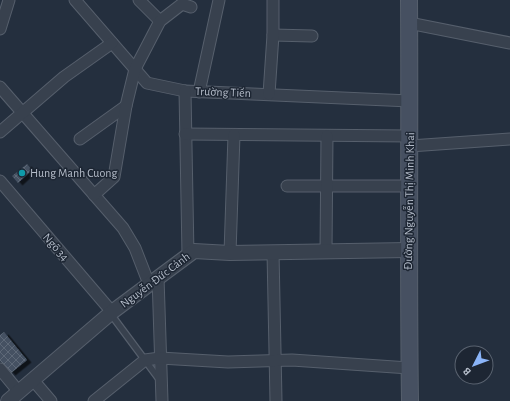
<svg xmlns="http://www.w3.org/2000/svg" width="510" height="401" font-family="'Alegreya Sans',sans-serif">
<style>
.building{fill:url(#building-cross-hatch);filter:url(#shadow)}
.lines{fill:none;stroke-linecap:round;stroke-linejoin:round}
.service-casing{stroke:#565f6c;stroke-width:8}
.minor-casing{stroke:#565f6c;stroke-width:13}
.tertiary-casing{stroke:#565f6c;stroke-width:16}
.secondary-casing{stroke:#565f6c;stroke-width:18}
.service{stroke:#38414e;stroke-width:5.5}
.minor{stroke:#38414e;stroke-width:11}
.tertiary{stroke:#38414e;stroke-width:14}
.secondary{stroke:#465061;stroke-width:16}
.culture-dot{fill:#0f9aa8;stroke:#1d2633;stroke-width:1.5}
.labels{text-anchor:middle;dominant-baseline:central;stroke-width:3;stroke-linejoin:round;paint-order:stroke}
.street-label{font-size:12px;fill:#b4bcc9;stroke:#1d2633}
.poi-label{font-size:12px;fill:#b4bcc9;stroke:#1d2633;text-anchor:start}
</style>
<defs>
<pattern id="building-cross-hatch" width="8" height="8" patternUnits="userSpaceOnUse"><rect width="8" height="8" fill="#455162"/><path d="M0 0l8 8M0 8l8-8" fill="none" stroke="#5d6877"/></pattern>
<filter id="shadow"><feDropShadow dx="4.5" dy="2.5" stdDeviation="0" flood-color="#0009"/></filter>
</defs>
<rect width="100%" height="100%" fill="#242f3e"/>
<!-- building -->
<g class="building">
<path d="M27,164L32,170L18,183L12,176Z"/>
<path d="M4,332L27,360L11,373L0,361V335Z"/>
</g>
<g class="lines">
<defs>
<path id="service" d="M110,313L159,379"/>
<g id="minor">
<path d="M75,0L147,83L185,91L410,101"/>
<path d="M139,0L160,21"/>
<path d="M409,23L510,43"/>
<path d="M0,29L9,0"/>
<path d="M273,35L312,36"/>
<path d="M0,87L123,228L135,248L149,284"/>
<path d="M185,91L188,255"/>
<path d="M199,92L219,0"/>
<path d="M269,94L273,35V0"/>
<path d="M0,132L64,77L112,43"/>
<path d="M185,134L410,136"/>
<path d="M80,139L126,106"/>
<path d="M410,146L510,139"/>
<path d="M0,181L112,312"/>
<path d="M287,186H409"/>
<path d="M94,195L114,177L126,106L135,69L160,21L182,4L191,7"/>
<path d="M326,251L327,136"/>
<path d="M273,252L276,401"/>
<path d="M230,253L234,135"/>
<path d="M158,277L162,401"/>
<path d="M0,369L19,392"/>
<path d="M33,380L51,401"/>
<path d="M94,401L145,360L160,358L228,362L292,360L409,368"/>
</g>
<path id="tertiary" d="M8,401L112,312L194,251L230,253L408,250"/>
<path id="secondary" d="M409,0C410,134 408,267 410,401"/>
</defs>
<!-- service casing -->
<use href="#service" class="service-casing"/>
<!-- minor casing -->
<use href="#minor" class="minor-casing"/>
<!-- tertiary casing -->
<use href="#tertiary" class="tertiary-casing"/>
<!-- secondary casing -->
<use href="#secondary" class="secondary-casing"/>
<!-- service -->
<use href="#service" class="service"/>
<!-- minor -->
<use href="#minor" class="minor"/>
<!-- tertiary -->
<use href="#tertiary" class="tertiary"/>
<!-- secondary -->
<use href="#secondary" class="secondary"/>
</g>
<!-- markers -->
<circle class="culture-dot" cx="22" cy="173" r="4"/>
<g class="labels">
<!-- street labels -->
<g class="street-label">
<text transform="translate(223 92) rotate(2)">Trường Tiến</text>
<text transform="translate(409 201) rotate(-89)">Đường Nguyễn Thị Minh Khai</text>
<text transform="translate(56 247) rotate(49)">Ngõ 34</text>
<text transform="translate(155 280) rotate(-37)">Nguyễn Đức Cảnh</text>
</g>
<!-- poi labels -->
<g class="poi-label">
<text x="30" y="173">Hung Manh Cuong</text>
</g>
</g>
<!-- north arrow -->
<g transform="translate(474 365) rotate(228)"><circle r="19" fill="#1d2633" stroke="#59626f"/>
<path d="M0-3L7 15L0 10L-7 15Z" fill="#8ab4f8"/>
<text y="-6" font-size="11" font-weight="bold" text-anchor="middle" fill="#b4bcc9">B</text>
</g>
</svg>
